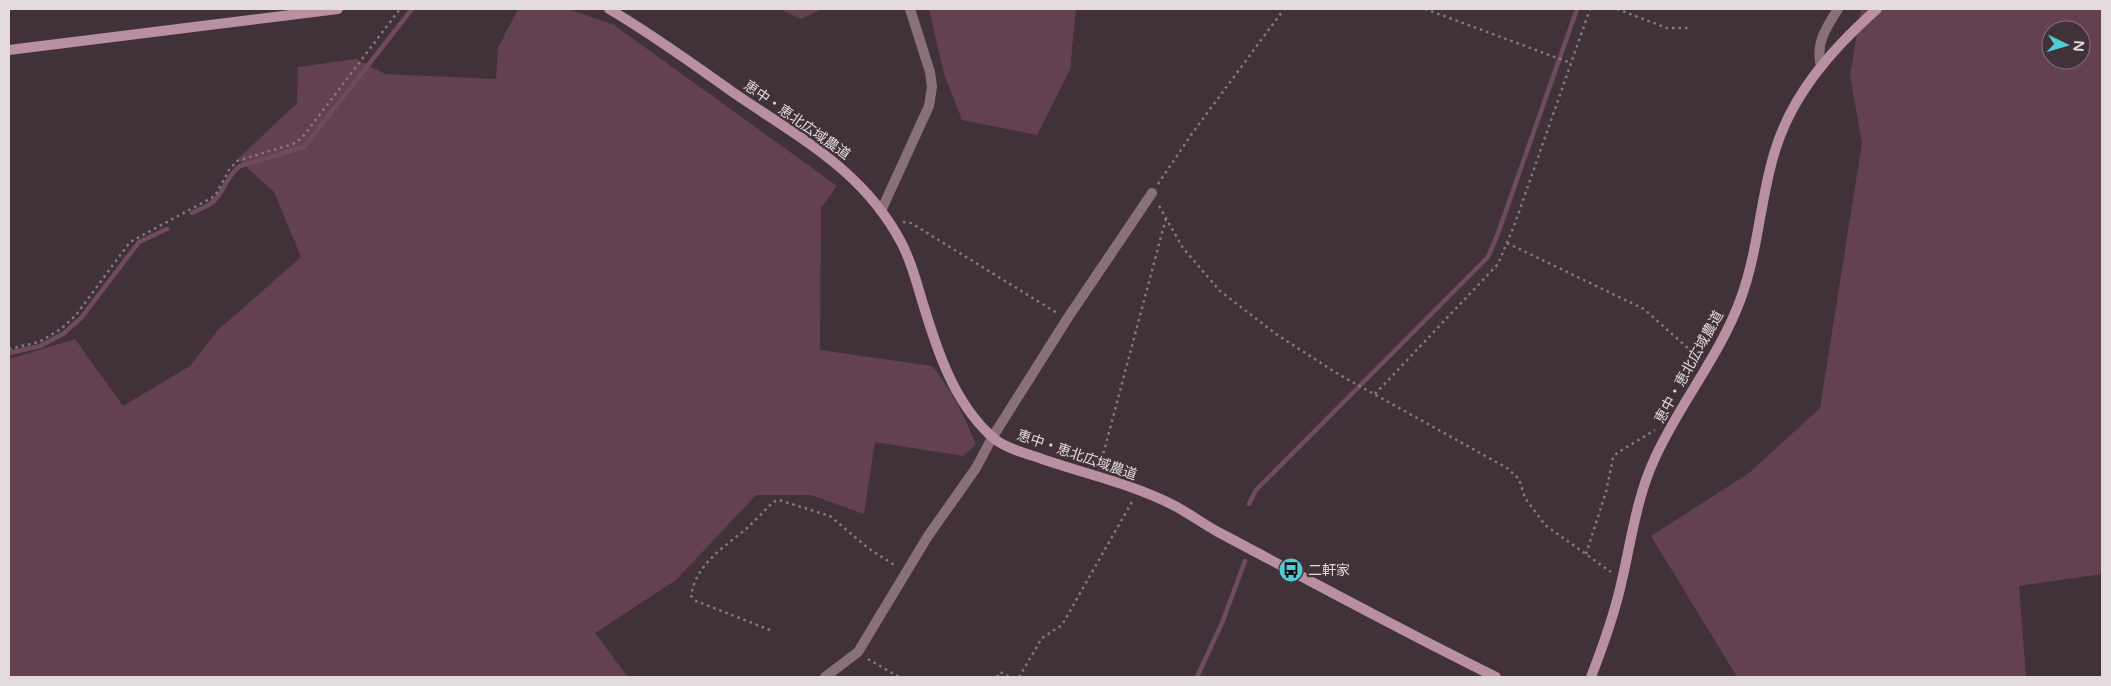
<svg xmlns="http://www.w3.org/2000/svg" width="2111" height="686" font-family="'Varela Round','Noto Sans JP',sans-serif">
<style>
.green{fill:#634150;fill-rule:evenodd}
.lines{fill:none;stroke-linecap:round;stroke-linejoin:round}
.stream{stroke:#704b5f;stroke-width:4.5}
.path{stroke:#857a7f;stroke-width:2.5;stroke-dasharray:2.5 4;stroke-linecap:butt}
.street{stroke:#8a707b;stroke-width:10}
.secondary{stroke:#b990a2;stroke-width:10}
.labels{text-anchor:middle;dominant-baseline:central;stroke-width:4.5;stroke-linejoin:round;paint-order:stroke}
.street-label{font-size:14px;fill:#e3dade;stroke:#403238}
.poi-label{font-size:14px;fill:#e3dade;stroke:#403238;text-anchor:start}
</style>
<rect width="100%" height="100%" fill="#403238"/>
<!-- green -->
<g class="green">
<path d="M518,9H568L614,25L837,186L821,208L820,350L932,366C952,390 964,416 976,444L963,456L875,442L864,514L811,495H756L676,580L595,633L628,677H9V359L75,339L123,406L190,366L218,330L301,257L274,192L238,159L297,103L298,67L356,59L385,74L496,79L498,48Z"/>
<path d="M779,9H822L801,19Z"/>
<path d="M929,9H1076L1070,70L1037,135L962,120L944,74Z"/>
<path d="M1861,9H2102V574L2019,586L2026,677H1737L1651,536L1749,473L1820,408L1862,143L1850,76ZM2051,30H2081V60H2051Z"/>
</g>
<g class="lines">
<!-- stream -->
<g class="stream">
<path d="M192,213C202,208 213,205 219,195C226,185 229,174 240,166L304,147L412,9"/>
<path d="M9,353L40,346L63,334L81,318L139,242L167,229"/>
<path d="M1249,504L1256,490L1488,257L1497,236L1577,9"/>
<path d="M1197,677L1222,623L1245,561"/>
</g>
<!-- path -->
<g class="path">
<path d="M1425,9L1571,63"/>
<path d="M1617,9L1667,28H1688"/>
<path d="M1158,184L1191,135L1284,9"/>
<path d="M1159,206L1183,248L1220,291L1276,334L1338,374L1507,468L1519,479L1525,498L1545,525L1611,572"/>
<path d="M903,222L911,223L1057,313"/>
<path d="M1507,243L1644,309L1699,358"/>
<path d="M9,349L39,342L61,329L76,315L130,242L215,196L229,170L237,161L293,144L302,138L400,9"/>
<path d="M1375,394L1498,264L1514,226L1590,9"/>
<path d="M1100,466L1166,218"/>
<path d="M1586,554L1606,492L1613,458L1617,453L1655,430"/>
<path d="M770,630L696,601L691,596C696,564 723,548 746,529C755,521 764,511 773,502L779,500L830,516L868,548L896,566"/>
<path d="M868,659L899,677"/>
<path d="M997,677L1000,672L1010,677"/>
<path d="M1019,677L1042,638L1062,625L1133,500"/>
</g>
<!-- street -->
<g class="street">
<path d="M1821,67C1815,43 1826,28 1838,9"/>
<path d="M881,211L929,106L932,87L930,72L910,9"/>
<path d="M825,677L858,652L928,536L976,468L992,438L1067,319L1152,193"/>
</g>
<!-- secondary -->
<g class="secondary">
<path d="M609,9C652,34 693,64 734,93C798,137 863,170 901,242C912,262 917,285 924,307C938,353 954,401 990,435C1003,448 1025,453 1042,459C1086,474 1132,484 1173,505C1189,513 1203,524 1218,532C1311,581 1402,631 1496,677"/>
<path d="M9,50L338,9"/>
<path d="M1591,677C1603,646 1615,613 1622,580C1631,541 1637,497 1654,460C1679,404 1720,356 1741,298C1758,252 1760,201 1774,154C1791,95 1832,49 1877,9"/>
</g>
</g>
<!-- icons -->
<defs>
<symbol id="bus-disc" viewBox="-11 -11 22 22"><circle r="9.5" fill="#51ccd3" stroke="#403238"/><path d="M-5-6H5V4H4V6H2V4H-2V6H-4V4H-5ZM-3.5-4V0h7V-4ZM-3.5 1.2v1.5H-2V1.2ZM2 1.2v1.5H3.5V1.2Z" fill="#111"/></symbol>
</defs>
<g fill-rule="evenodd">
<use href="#bus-disc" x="1277" y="556" width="28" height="28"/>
</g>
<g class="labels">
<!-- street labels -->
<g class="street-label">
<text transform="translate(797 120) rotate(35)">恵中・恵北広域農道</text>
<text transform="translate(1689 367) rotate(-61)">恵中・恵北広域農道</text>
<text transform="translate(1077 455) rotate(19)">恵中・恵北広域農道</text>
</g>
<!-- poi labels -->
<g class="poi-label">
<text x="1308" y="570">二軒家</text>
</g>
</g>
<!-- border -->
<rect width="2111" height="686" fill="none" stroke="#e3dade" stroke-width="20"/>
<!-- north arrow -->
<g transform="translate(2066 45) rotate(95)"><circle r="24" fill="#403238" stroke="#81757a"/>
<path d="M0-4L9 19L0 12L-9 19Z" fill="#51ccd3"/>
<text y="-8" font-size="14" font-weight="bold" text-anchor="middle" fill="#e3dade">N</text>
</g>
</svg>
